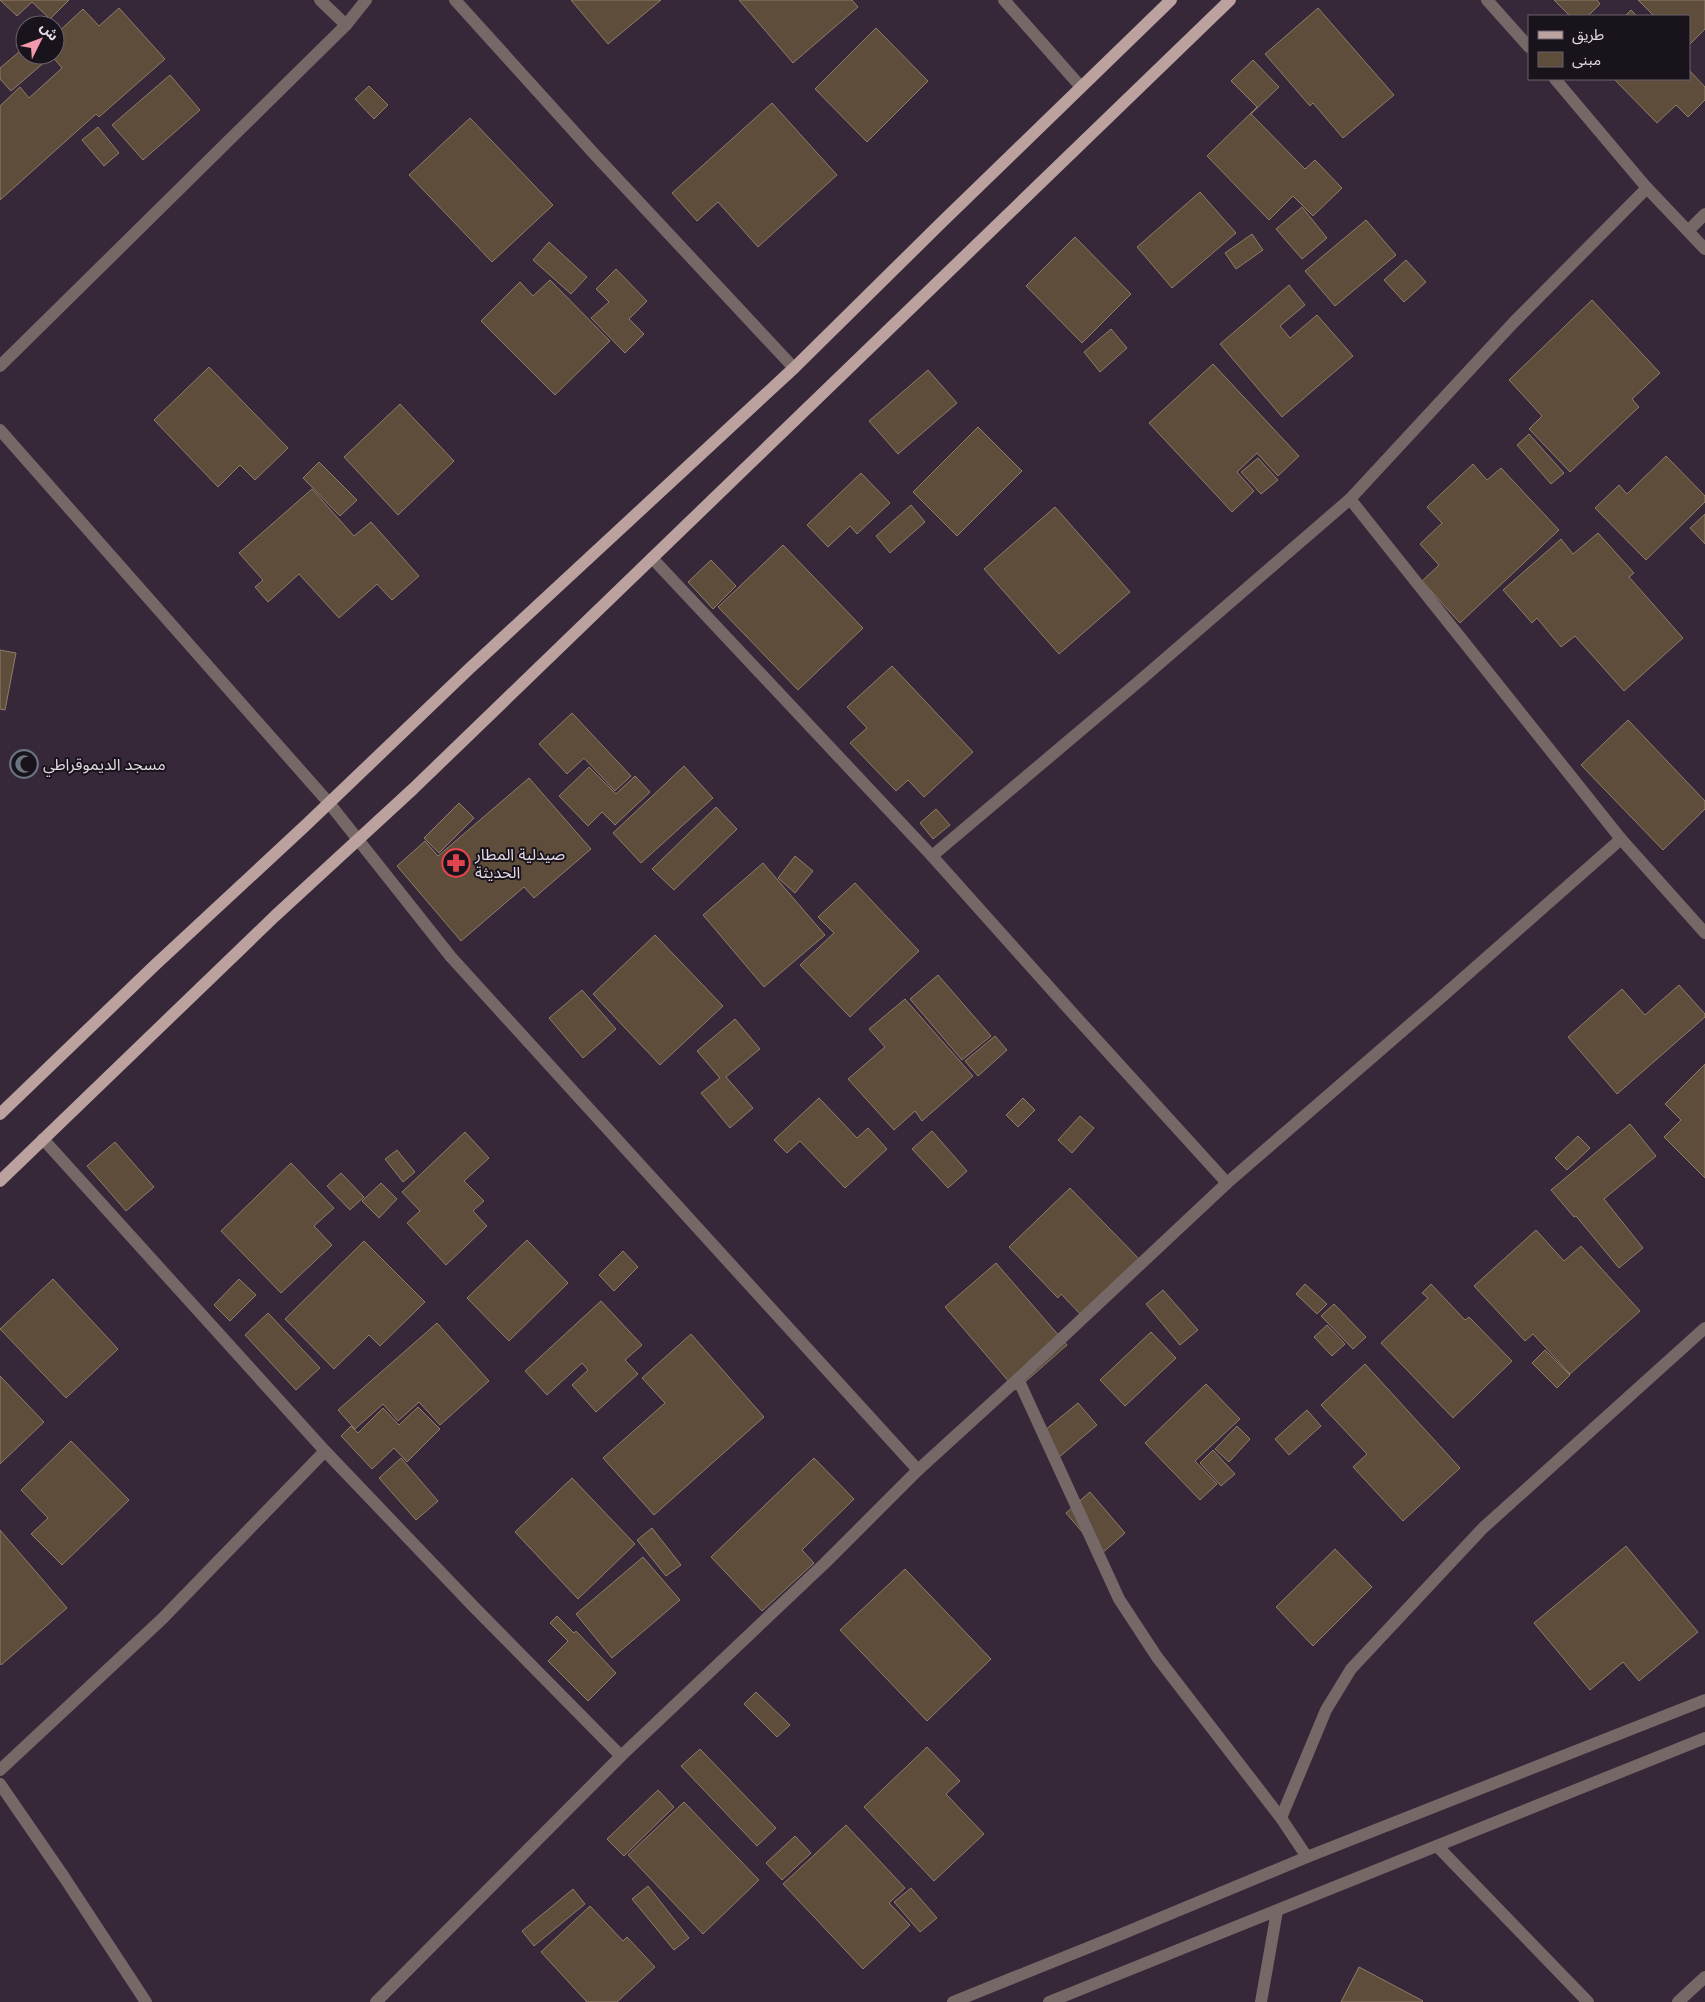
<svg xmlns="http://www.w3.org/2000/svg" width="1705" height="2002" font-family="'PT Sans','Noto Sans Arabic',sans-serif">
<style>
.building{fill:#5e4d3a;stroke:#8f7d69}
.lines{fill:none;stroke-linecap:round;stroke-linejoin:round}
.minor{stroke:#756866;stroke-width:12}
.major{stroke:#bca29e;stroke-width:12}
.labels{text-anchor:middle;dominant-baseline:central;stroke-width:4;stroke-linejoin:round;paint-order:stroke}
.poi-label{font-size:16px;fill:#e3d9e4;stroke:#19131b;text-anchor:start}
</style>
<rect width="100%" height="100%" fill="#362739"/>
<!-- building -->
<g class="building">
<path d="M0,0H69L50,19L32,2L17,16Z"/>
<path d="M571,0H661L608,44Z"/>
<path d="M739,0H852L858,7L793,63Z"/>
<path d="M1554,0H1597L1600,4L1588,16H1570Z"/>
<path d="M1638,0H1705V29L1689,45V16H1654Z"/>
<path d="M119,8L165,59L99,117L96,114L0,200V106L20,87L29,98L62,68L51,55H55V35L83,9L99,26Z"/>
<path d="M1318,8L1394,95L1343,138L1313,103L1310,106L1265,54Z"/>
<path d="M1631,10L1637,16H1625Z"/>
<path d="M876,28L928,81L867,142L815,89Z"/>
<path d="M25,47V55H42L47,60L11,91L0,79V68Z"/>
<path d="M1253,60L1279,87L1251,114L1305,169L1315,160L1342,188L1313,216L1293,196L1269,220L1207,156L1257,107L1231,81Z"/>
<path d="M1689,70L1705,87V100L1688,117L1676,105L1657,123L1614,79H1689Z"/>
<path d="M170,75L200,110L143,160L112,125Z"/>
<path d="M369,86L388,105L374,119L355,99Z"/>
<path d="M772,103L837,175L758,247L718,202L697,221L672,193Z"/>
<path d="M470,118L553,205L492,262L409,175Z"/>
<path d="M98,127L119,153L104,166L82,140Z"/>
<path d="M1200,192L1236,233L1172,288L1137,247Z"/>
<path d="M1302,207L1327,238L1302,259L1276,229Z"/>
<path d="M1366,220L1396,255L1335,306L1305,271Z"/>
<path d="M1252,234L1263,250L1236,269L1225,253Z"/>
<path d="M1075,237L1131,294L1082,343L1026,286Z"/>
<path d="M549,242L587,277L571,294L533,260Z"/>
<path d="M1406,260L1426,282L1404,302L1384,280Z"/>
<path d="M616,269L647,301L629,319L644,334L625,353L591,318L609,302L596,289Z"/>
<path d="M550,280L610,341L555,395L481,321L520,282L533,296Z"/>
<path d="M1289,285L1305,305L1280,326L1290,338L1317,315L1353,356L1282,417L1220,344Z"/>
<path d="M1592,300L1660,373L1632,399L1639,407L1570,472L1529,429L1542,416L1509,380Z"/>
<path d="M1111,329L1127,348L1100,372L1084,352Z"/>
<path d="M1213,364L1299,456L1278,476L1257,453L1237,472L1254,491L1232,512L1149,423Z"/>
<path d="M209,367L288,448L255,480L240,465L218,487L154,420Z"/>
<path d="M928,370L957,403L898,454L869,421Z"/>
<path d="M400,404L454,461L398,515L344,457Z"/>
<path d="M978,427L1022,471L957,536L913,492Z"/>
<path d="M1529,434L1564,473L1551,484L1517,445Z"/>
<path d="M1666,456L1705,496V502L1646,560L1595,508L1619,485L1627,494Z"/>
<path d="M1258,458L1278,480L1261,494L1241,472Z"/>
<path d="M319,462L357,500L340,516L303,478Z"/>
<path d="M1473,464L1487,480L1501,468L1559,530L1460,623L1422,581L1439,565L1420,544L1442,523L1427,507Z"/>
<path d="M861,473L890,503L857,534L850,526L828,547L807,525Z"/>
<path d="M312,489L354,536L371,522L419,576L392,600L377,584L339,618L299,574L268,602L255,587L263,580L239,553Z"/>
<path d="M911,505L925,522L890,553L876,536Z"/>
<path d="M1055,507L1130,592L1059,654L984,569Z"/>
<path d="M1705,514V544L1690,528Z"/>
<path d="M1598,533L1634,573L1629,577L1683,638L1624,691L1575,636L1561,647L1537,618L1532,623L1503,590L1561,539L1573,554Z"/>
<path d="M783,545L863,628L798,690L718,607Z"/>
<path d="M711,560L736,586L713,609L688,582Z"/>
<path d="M0,650L16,653L5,710L0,709Z"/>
<path d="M892,666L973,752L924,797L908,780L896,791L850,743L867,728L847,707Z"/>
<path d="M572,713L631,776L615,791L584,758L567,774L539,744Z"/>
<path d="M1628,720L1705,801V809L1663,850L1581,765Z"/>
<path d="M684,766L713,798L641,863L613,833Z"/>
<path d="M589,767L616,794L635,776L650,792L615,825L602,812L588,826L559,796Z"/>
<path d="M529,778L591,849L534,898L524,887L461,941L397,866L425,841L438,856Z"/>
<path d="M459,803L474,818L439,853L424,838Z"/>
<path d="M716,807L737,829L674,890L652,869Z"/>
<path d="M936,809L950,825L933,839L920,823Z"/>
<path d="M795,856L813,871L795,893L778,878Z"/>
<path d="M763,863L825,935L764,987L703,915Z"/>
<path d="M855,883L919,951L850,1017L800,965L834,933L818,917Z"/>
<path d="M655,935L723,1006L660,1065L593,994Z"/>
<path d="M938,975L991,1036L962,1060L910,999Z"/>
<path d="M1679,985L1705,1014V1017L1617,1094L1568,1037L1622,989L1645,1015Z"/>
<path d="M582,990L616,1029L583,1058L549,1018Z"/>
<path d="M905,999L973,1076L922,1121L915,1111L894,1130L848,1079L885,1047L869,1029Z"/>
<path d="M735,1019L760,1049L726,1077L753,1108L730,1128L701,1093L720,1078L697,1051Z"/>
<path d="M995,1036L1007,1050L978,1076L965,1061Z"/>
<path d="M1705,1064V1178L1664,1137L1681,1120L1665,1104Z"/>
<path d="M819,1098L857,1138L868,1128L887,1149L845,1188L800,1141L787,1153L774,1140Z"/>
<path d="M1023,1098L1035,1110L1018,1127L1006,1115Z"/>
<path d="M1080,1116L1094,1128L1072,1153L1058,1140Z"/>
<path d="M1630,1124L1656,1156L1604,1199L1643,1248L1619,1268L1576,1216L1574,1217L1551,1190Z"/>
<path d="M932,1131L967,1171L948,1188L912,1149Z"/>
<path d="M465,1132L489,1158L464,1181L484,1201L473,1211L487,1226L446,1265L407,1223L420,1211L402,1192Z"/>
<path d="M1578,1136L1590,1148L1567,1170L1555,1158Z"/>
<path d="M115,1142L154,1187L126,1211L87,1166Z"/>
<path d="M397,1150L415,1172L403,1182L385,1159Z"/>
<path d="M291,1163L334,1208L314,1226L332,1245L281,1293L221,1231Z"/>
<path d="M341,1173L364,1197L350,1210L327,1186Z"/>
<path d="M381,1183L397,1199L379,1218L362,1201Z"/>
<path d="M1070,1188L1143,1263L1085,1319L1061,1294L1058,1298L1009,1247Z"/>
<path d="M1536,1230L1564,1261L1581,1246L1640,1311L1570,1374L1533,1334L1525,1341L1474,1286Z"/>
<path d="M527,1240L568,1283L509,1341L467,1298Z"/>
<path d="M364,1241L425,1302L380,1346L369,1335L334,1369L285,1319Z"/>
<path d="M623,1251L638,1267L614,1291L599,1275Z"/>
<path d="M996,1263L1067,1345L1016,1390L945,1307Z"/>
<path d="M53,1279L118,1349L66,1398L0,1329Z"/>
<path d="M239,1279L256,1295L230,1321L214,1305Z"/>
<path d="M1305,1284L1327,1304L1317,1314L1296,1294Z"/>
<path d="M1431,1284L1465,1320L1469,1317L1512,1361L1453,1418L1381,1343L1428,1298L1422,1293Z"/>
<path d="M1163,1290L1198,1330L1180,1345L1146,1304Z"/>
<path d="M601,1301L642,1345L625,1360L638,1374L596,1412L572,1385L588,1370L582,1363L547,1395L525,1371Z"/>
<path d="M1334,1304L1366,1337L1353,1349L1321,1316Z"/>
<path d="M268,1313L320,1368L296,1390L245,1335Z"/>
<path d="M437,1323L489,1381L440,1425L419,1402L398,1421L383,1404L355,1429L338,1410Z"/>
<path d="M1327,1325L1345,1344L1332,1356L1314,1337Z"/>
<path d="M1151,1332L1176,1358L1125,1406L1100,1380Z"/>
<path d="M691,1334L764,1417L654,1515L603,1458L665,1403L642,1378Z"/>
<path d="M1545,1350L1570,1375L1557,1388L1532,1363Z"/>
<path d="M1365,1364L1460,1468L1403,1521L1353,1467L1367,1454L1321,1405Z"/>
<path d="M0,1376L44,1422L0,1464Z"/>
<path d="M1206,1384L1240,1419L1195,1461L1217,1484L1200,1500L1145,1443Z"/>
<path d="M1078,1403L1097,1425L1058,1458L1039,1435Z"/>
<path d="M418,1407L440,1429L407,1462L394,1448L372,1469L341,1436L351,1426L358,1433L383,1408L399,1425Z"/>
<path d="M1307,1410L1321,1426L1289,1455L1275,1439Z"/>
<path d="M1237,1426L1250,1439L1229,1462L1215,1449Z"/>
<path d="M71,1441L129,1500L62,1565L31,1534L48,1518L21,1490Z"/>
<path d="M1213,1450L1235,1474L1221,1486L1200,1463Z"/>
<path d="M401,1458L438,1501L416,1520L379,1478Z"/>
<path d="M814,1458L854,1499L802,1550L814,1563L762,1611L711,1557Z"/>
<path d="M572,1478L635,1544L578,1599L515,1532Z"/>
<path d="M1090,1492L1125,1533L1101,1554L1066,1513Z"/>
<path d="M652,1528L681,1565L666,1576L637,1540Z"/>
<path d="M0,1530L67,1608L1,1665L0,1663Z"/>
<path d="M1626,1546L1698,1632L1639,1681L1623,1662L1590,1690L1534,1623Z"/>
<path d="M1335,1549L1372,1587L1313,1646L1276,1607Z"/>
<path d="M643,1557L680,1600L612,1658L576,1614Z"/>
<path d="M905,1569L991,1659L927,1721L840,1630Z"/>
<path d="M557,1616L574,1633L576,1631L616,1673L588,1701L548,1661L568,1641L550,1623Z"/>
<path d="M756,1692L790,1725L777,1737L744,1704Z"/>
<path d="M927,1747L960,1781L946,1794L984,1834L934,1881L864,1807Z"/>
<path d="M700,1749L776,1828L757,1846L681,1766Z"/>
<path d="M658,1790L674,1807L624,1856L607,1839Z"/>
<path d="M684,1802L759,1880L703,1934L628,1855Z"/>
<path d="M846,1825L905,1888L889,1903L910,1925L863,1969L783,1884Z"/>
<path d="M795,1836L811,1853L782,1880L766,1863Z"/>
<path d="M648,1886L689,1938L674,1950L632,1899Z"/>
<path d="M911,1888L937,1918L920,1932L894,1902Z"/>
<path d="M573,1889L585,1904L534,1946L522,1931Z"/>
<path d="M590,1906L623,1941L627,1937L655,1967L617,2002H587L541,1952Z"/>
<path d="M1359,1967L1423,2001L1422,2002H1341Z"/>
</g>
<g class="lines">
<!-- minor -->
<g class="minor">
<path d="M320,0L346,25"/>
<path d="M455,0L597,157L794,368"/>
<path d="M1004,0L1081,87"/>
<path d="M1487,0L1529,47"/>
<path d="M1555,79L1647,188L1705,249"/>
<path d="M1688,231L1705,214"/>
<path d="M0,366L346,25L366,0"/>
<path d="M0,430L329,803L451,957L918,1470"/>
<path d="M1350,499L1621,839L1705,933"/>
<path d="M652,558L932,856L1076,1017L1227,1183"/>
<path d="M932,856L1137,683L1350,499L1514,322L1647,188"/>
<path d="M43,1139L325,1451L473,1606L621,1756"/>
<path d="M1018,1379L1119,1599L1157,1657L1281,1818L1307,1857"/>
<path d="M0,1770L162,1619L325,1451"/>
<path d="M0,1784L64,1877L146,2002"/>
<path d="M1281,1818L1326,1710L1351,1669L1483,1528L1705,1328"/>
<path d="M1437,1846L1588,2002"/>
<path d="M376,2002L621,1756L825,1563L918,1470L1018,1379L1227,1183L1436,1002L1621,839"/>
<path d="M953,2002L1117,1936L1307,1857L1705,1700"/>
<path d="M1049,2002L1705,1738"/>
<path d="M1261,2002L1277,1911"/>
<path d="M1678,2002L1705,1977"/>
</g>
<!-- major -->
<g class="major">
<path d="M0,1114L154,966L307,824L469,669L794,368L941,223L1171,0"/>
<path d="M0,1181L275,916L413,789L1230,0"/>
</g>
</g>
<!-- icons -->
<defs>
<symbol id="mosque-ring" viewBox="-11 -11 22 22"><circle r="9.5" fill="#19131b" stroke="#6b7280" stroke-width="1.5"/><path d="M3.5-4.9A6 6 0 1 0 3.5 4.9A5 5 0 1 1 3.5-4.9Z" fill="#6b7280"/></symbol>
<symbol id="pharmacy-ring" viewBox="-11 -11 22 22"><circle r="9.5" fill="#19131b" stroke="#e0444e" stroke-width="1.5"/><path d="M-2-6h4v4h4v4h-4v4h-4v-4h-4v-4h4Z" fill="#e0444e"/></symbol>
</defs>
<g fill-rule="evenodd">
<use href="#mosque-ring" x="8" y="748" width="32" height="32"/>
<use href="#pharmacy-ring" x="440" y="847" width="32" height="32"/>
</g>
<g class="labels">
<!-- poi labels -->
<g class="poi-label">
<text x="43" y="764">مسجد الديموقراطي</text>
<text x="475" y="854">صيدلية المطار<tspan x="475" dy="18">الحديثة</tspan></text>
</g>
</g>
<!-- legend -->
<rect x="1528" y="15" width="162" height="65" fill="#19131b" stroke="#6a626b"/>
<rect x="1538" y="31" width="25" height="8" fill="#bca29e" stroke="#6a626b"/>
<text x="1572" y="40" font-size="15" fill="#e3d9e4">طريق</text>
<rect x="1538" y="52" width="25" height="15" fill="#5e4d3a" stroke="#6a626b"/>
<text x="1572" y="65" font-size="15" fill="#e3d9e4">مبنى</text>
<!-- north arrow -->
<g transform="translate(40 40) rotate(48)"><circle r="24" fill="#19131b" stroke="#6a626b"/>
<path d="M0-4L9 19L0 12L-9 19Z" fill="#f29aad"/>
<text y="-8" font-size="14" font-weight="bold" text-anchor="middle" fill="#e3d9e4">ش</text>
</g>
</svg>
